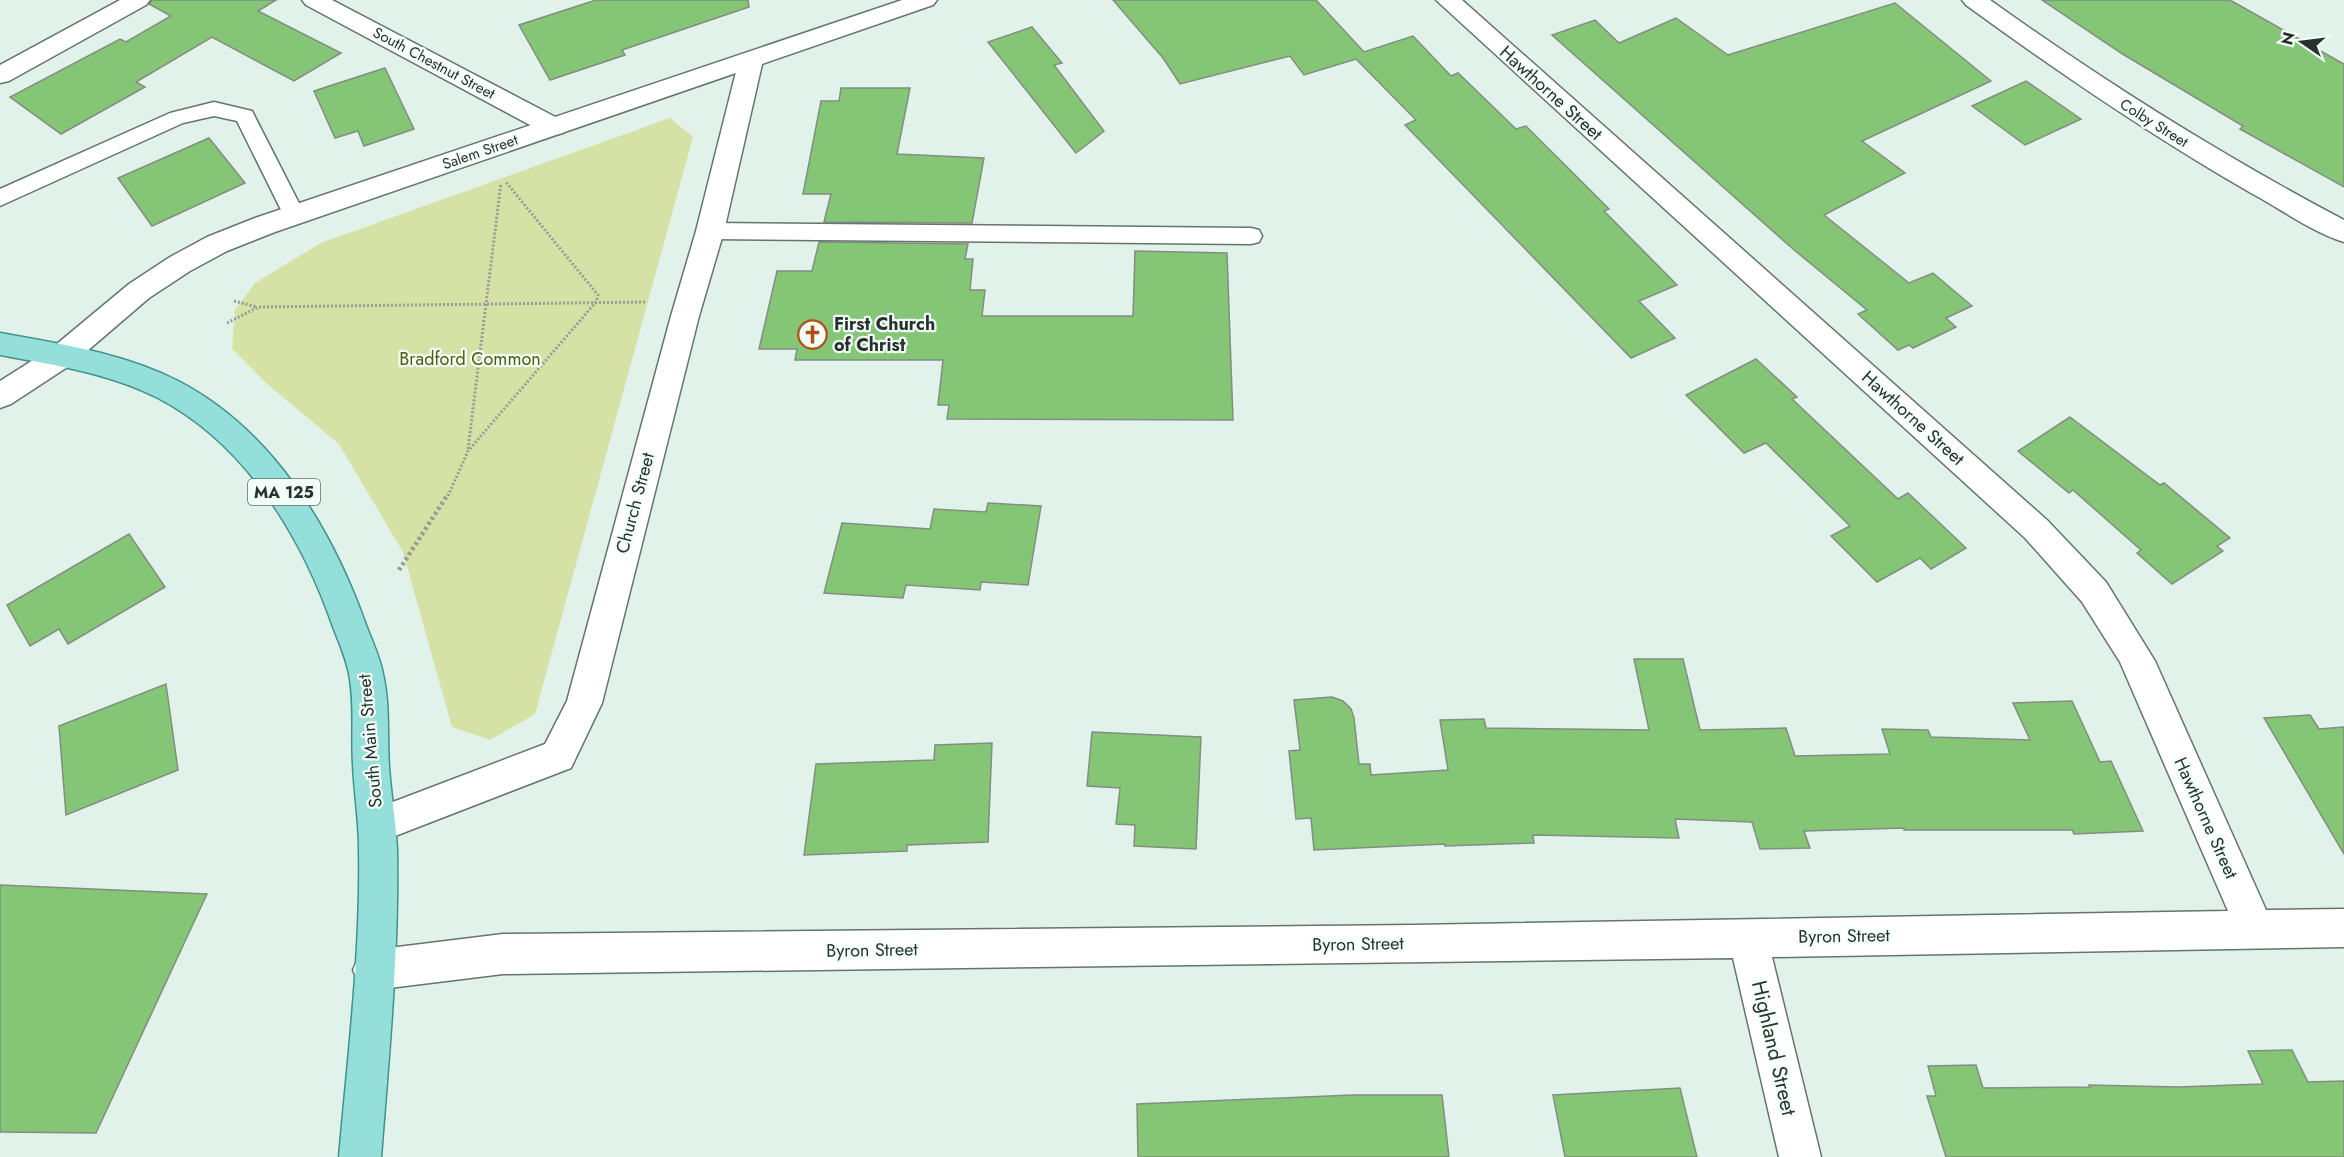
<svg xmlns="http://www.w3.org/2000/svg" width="2344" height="1157" font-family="Jost,sans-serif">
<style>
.green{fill:#d6e1a6}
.building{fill:#85c676;stroke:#838d80;stroke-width:1.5}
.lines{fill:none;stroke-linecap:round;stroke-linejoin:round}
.service-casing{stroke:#65746c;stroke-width:3}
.minor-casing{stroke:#65746c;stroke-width:3}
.secondary-casing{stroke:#65746c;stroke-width:3}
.primary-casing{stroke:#40938c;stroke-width:3}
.path-far1{stroke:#929f99;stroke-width:3;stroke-dasharray:2 2;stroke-linecap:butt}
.path{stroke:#929f99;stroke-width:4.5;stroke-dasharray:3 3;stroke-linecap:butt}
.service{fill:#fff;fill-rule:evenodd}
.minor{fill:#fff;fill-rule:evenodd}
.secondary{fill:#fff;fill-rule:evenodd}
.primary{fill:#94dfd9;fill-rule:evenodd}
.labels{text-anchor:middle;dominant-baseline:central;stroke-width:4.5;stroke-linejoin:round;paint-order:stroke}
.far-street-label{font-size:15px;fill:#29302d;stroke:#f1fff8}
.shield{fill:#f1fff8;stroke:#656e6a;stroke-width:1.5}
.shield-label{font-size:16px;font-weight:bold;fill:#29302d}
.street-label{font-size:18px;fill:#29302d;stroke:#f1fff8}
.poi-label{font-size:18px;font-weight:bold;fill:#29302d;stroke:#f1fff8;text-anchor:start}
.park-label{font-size:18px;fill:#525b0f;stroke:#f1fff8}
.near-street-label{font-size:21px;fill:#29302d;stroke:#f1fff8}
</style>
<rect width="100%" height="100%" fill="#e1f2ea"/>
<!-- green -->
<path class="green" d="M670,118L693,137L535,714L490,740L452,727L403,552L339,444L265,382L232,349L235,310L255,283L321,243Z"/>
<!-- building -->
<g class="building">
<path d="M152,0H276L258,11L341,53L294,81L212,37L136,82L145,87L61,134L10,97L120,39L126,42L171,16L149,4Z"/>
<path d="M596,0H748L749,7L622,50L625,55L550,80L519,25Z"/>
<path d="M1113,0H1316L1364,52L1413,36L1451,76L1458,73L1516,129L1526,126L1609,209L1604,211L1677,285L1639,301L1675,338L1631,358L1405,125L1416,120L1356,59L1304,75L1290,56L1180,84L1163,58Z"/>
<path d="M2042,0H2230L2344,64V187L2240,129L2243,126L2121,53Z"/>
<path d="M1895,3L1991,81L1862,141L1905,173L1824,215L1909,283L1933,273L1972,306L1946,318L1956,327L1913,348L1909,345L1898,350L1858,314L1867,310L1793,249L1552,35L1595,20L1619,43L1676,18L1728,55Z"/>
<path d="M1032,27L1062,63L1054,65L1104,131L1076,153L988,42Z"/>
<path d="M385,68L414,129L364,146L358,131L335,138L314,91Z"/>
<path d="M2026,81L2081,119L2025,145L1972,106Z"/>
<path d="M841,88H910L897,154L984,158L972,223L824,222L831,194H803L821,101H839Z"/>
<path d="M209,138L245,183L152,226L118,178Z"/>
<path d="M819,242L968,244L965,259H973L970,290H985L982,316H1133L1135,251L1227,253L1233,420L947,419L949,405H938L943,360H795L797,349H759L777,271H812Z"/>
<path d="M1756,359L1797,397L1792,399L1898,499L1908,493L1966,548L1931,569L1920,558L1877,582L1831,536L1850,526L1766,443L1744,453L1686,395Z"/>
<path d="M2070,417L2160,485L2164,483L2230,538L2217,546L2223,551L2172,584L2137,553L2141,550L2073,490L2069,493L2018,451Z"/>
<path d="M988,503L1041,506L1028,585L981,582L980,590L906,585L903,598L824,593L842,523L930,529L934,509L986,512Z"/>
<path d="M129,534L165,587L68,644L59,629L30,646L7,605Z"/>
<path d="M1634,659H1683L1700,730L1786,728L1795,756L1890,754L1882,729L1928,730L1931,737L2030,740L2013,703L2072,701L2100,762L2111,761L2143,831L2074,834L2072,830H1904V828L1804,831L1810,848L1760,849L1752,822L1675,819L1679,838L1533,835L1534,843L1445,846V844L1314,850L1311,818L1296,819L1289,751L1300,750L1294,700L1332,697L1343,701L1351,709L1354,718L1359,764H1370L1371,775L1448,770L1440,720L1484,719L1486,728L1649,730Z"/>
<path d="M166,684L178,770L66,815L59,726Z"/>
<path d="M2310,715L2319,729L2344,727V854L2264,718Z"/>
<path d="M1092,732L1201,737L1196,849L1134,846L1135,825L1116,824L1120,788L1087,786Z"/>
<path d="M992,743L988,842L907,845V851L804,855L816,764L934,760L935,745Z"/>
<path d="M0,885L207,894L96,1133L0,1132Z"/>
<path d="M2292,1050L2308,1082L2344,1081V1157H1946L1927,1096H1936L1928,1066L1976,1065L1983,1088L2090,1087L2089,1085L2178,1087L2263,1084L2248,1051Z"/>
<path d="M1680,1088L1697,1157H1565L1553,1095Z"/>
<path d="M1352,1095H1442L1449,1157H1138L1137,1104Z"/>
</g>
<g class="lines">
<defs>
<g id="service">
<path d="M214,102L252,111L305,215L302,220L294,223L286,220L237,121L214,116L183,123L0,206V189L170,113Z"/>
<path d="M710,223L1251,228L1259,230L1262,236L1259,242L1251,244L710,239L702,237L699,231L702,225Z"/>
</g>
<g id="minor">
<path d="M120,0H150L146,5L9,81L0,83V65Z"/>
<path d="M302,0H332L563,121L567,127L563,133L554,135L545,133L306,5Z"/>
<path d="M1436,0H1462L2047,520L2106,582L2155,661L2266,910L2344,909V947L1772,957L1821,1157H1779L1733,958L503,974L373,990L359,984L353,970L359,956L373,950L503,934L1414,925L2228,911L2120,662L2082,602L2025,538Z"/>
<path d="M1962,0H1990C2103,81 2221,155 2344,220V242C2312,232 2281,209 2251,193C2152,136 2058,72 1966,5Z"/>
<path d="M751,52L760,54L763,60L724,231L699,316L602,703L571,768L377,843L364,837L359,825L364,813L545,744L567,701L671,316L696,231L739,60L742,54Z"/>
</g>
<path id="secondary" d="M902,0H937L933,5L275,232L227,251L190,271L149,298L72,364L11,404L0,408V381L52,348L129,284L170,257L207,237L255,218Z"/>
<path id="primary" d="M0,333C61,344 124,353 180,382C273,431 332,529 366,625C372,641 380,657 383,674C390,704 387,736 389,767C391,795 396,822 397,850C399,952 389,1055 381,1157H339C348,1055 361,951 359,848C359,820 354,792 353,764C351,734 355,704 349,674C346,658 339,642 333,627C302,537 246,444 158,398C109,373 54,365 0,355Z"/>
</defs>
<!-- service casing -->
<use href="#service" class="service-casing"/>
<!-- minor casing -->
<use href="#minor" class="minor-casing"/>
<!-- secondary casing -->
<use href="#secondary" class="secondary-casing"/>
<!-- primary casing -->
<use href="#primary" class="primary-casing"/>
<!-- path-far1 -->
<g class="path-far1">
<path d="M234,301L257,307"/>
<path d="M227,323L258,307L647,302"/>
<path d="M468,449L501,183"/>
<path d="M448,496L468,451L596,302L598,295L505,181"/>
</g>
<!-- path -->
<path class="path" d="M399,570L448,494"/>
<!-- service -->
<use href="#service" class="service"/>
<!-- minor -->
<use href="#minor" class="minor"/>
<!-- secondary -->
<use href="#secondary" class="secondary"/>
<!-- primary -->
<use href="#primary" class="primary"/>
</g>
<!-- icons -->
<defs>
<symbol id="church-ring" viewBox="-11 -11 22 22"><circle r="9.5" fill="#f1fff8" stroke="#b24e18" stroke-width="1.5"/><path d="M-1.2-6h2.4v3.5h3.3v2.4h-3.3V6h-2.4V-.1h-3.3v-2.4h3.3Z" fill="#b24e18"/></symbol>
</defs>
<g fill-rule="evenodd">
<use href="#church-ring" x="796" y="318" width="33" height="33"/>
</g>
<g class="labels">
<!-- far-street labels -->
<g class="far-street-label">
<text transform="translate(434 63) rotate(28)">South Chestnut Street</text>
<text transform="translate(2154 123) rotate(32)">Colby Street</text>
<text transform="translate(480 152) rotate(-19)">Salem Street</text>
</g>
<!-- shield labels -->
<rect class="shield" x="248" y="479" width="72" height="26" rx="4.5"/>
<g class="shield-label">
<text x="284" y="492">MA 125</text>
</g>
<!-- street labels -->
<g class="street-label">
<text transform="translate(1551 93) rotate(42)">Hawthorne Street</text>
<text transform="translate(1913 418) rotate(42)">Hawthorne Street</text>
<text transform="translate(635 503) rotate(-75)">Church Street</text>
<text transform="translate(370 741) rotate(-95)">South Main Street</text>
<text transform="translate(2206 818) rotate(66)">Hawthorne Street</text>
<text transform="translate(1844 936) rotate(-1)">Byron Street</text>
<text transform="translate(1358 944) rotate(-1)">Byron Street</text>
<text transform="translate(872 950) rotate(-1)">Byron Street</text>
</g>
<!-- poi labels -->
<g class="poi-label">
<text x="834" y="324">First Church<tspan x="834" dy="21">of Christ</tspan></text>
</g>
<!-- park labels -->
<g class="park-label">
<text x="470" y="359">Bradford Common</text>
</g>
<!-- near-street labels -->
<g class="near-street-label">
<text transform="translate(1774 1048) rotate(77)">Highland Street</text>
</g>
</g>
<!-- north arrow -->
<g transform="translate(2302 42) rotate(284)" stroke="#f1fff8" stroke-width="4.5" paint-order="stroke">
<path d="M0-4.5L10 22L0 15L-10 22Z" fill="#29302d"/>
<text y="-9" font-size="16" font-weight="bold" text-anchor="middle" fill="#29302d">N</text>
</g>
</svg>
